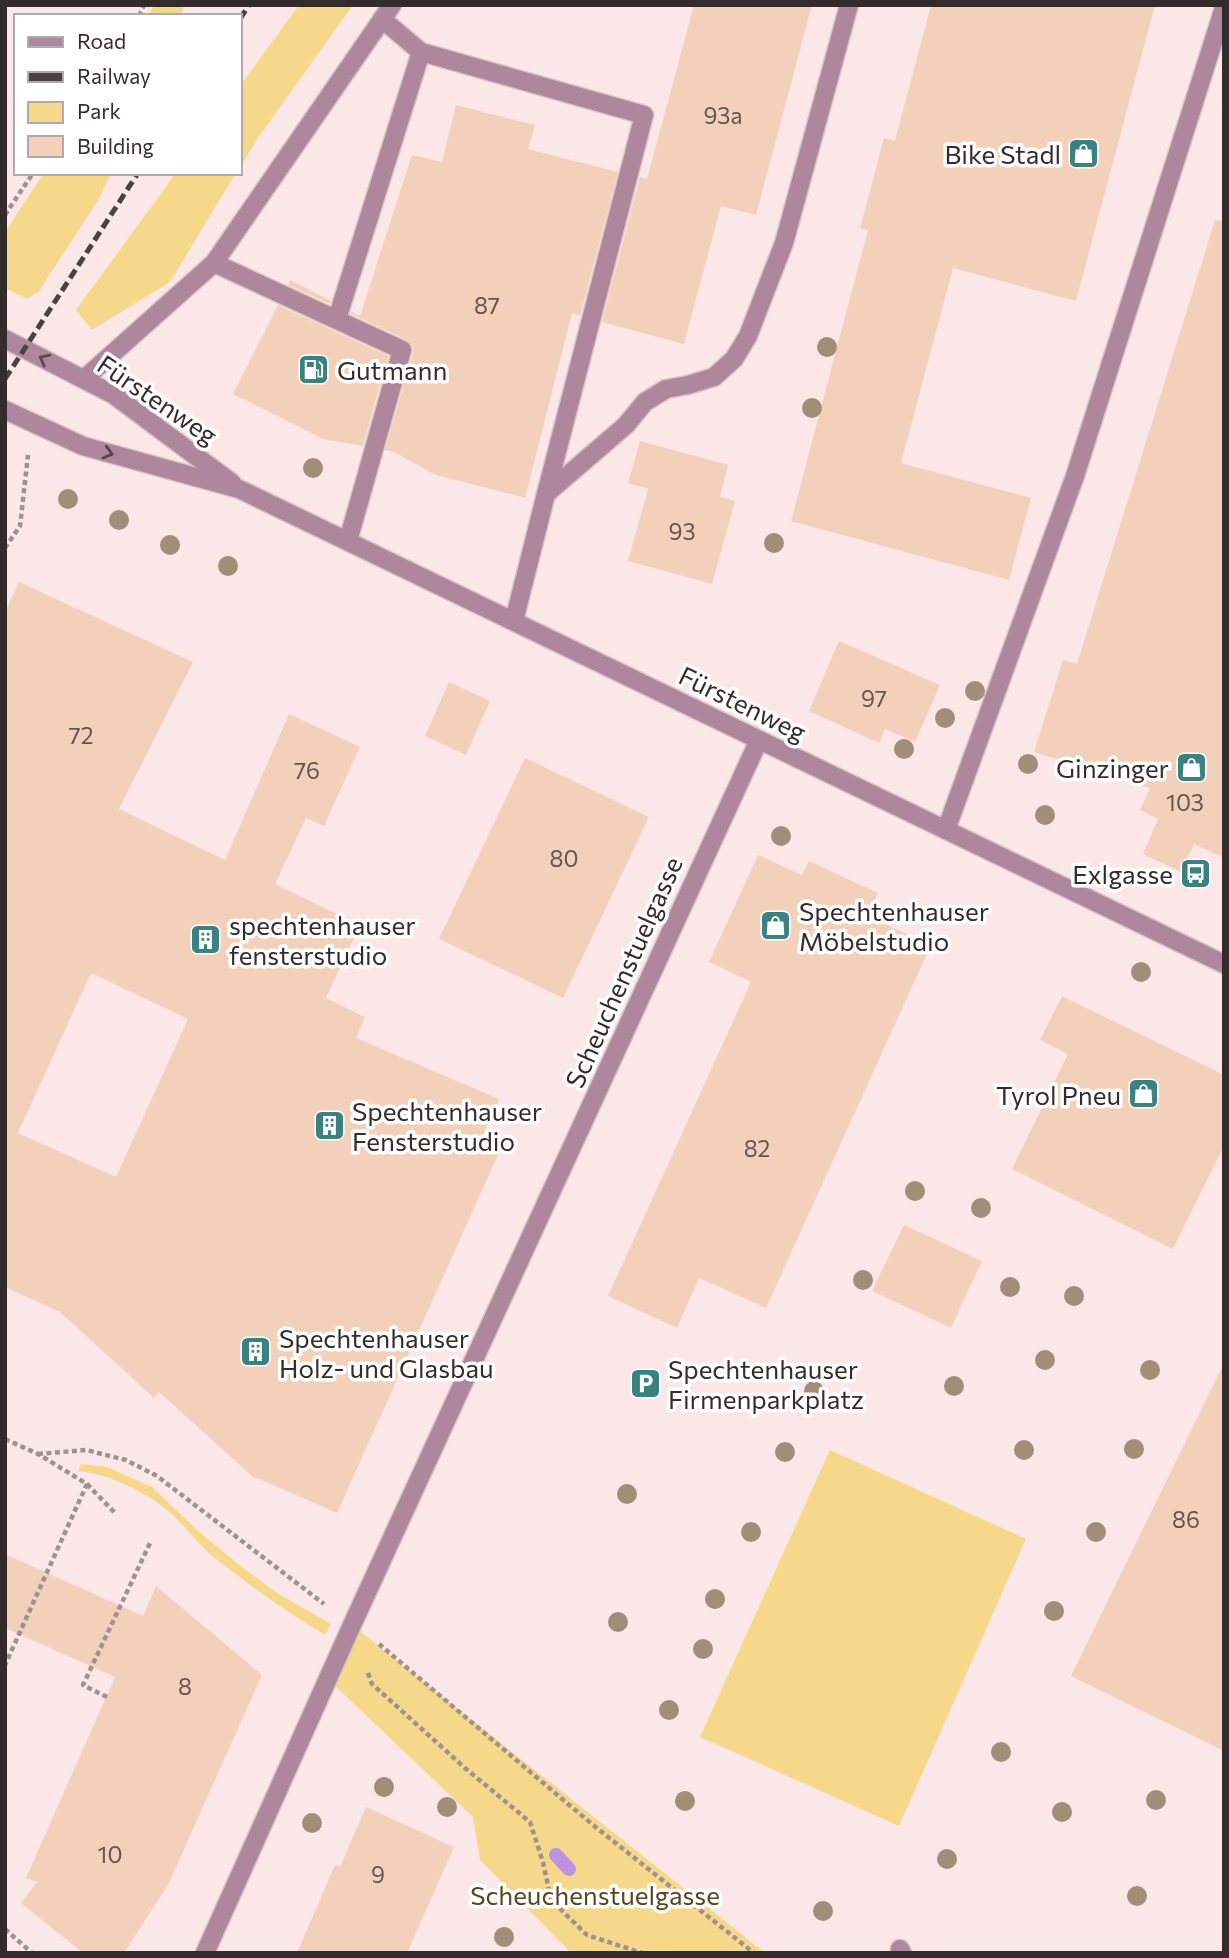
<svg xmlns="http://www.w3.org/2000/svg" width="1229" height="1958" font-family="Commissioner,sans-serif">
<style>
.green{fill:#f5d88a}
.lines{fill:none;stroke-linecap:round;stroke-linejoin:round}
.stream{stroke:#be91e1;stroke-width:14}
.building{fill:#f3d0ba;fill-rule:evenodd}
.minor-casing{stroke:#d7c5c5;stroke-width:21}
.path{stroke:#9f9191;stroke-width:4.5;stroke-dasharray:5 3.5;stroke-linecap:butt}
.minor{stroke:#ae879c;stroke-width:18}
.rail{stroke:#4a4141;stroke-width:5;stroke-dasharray:10 5;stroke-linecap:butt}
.tree{fill:#a08e78}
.oneway{stroke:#59474e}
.labels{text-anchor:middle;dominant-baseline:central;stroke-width:7;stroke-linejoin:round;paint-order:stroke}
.number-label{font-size:23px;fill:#645550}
.poi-label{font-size:26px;fill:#342c2c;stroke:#fff;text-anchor:start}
.street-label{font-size:26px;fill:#342c2c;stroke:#fff}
.park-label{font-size:26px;fill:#55461e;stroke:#fff}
</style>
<rect width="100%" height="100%" fill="#fbe7e7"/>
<!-- green -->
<g class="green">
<path d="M154,5H184L181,16H148Z"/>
<path d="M299,5H353L258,138L240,168V86Z"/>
<path d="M44,173H111L99,199L39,291L27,299L5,288V232Z"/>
<path d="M176,173H236L170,282L92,330L76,310Z"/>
<path d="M830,1450L1026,1539L899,1826L700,1737Z"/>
<path d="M81,1464L107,1467L152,1487L198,1531L238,1564L277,1593L331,1624L325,1635C287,1612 250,1586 215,1558C200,1546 188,1530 174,1516C150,1494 111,1474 78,1471Z"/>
<path d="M352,1625L765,1953H571L480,1860L473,1817L329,1680Z"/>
</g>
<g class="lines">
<!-- stream -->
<path class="stream" d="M556,1855L569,1869"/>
</g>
<!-- building -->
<g class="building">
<path d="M694,5H812L756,215L721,206L684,344L602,322L640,177L647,179Z"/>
<path d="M931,5H1155L1076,301L953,268L901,463L1031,498L1009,580L791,521L868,230L860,228L884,138L895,141Z"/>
<path d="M456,105L535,125L528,149L618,172L580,316L572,313L525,498L436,475L394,452L385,450L413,353V347L407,340L351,314V312L360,316L412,155L442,162Z"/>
<path d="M1215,220L1224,221V858L1194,844L1181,872L1143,854L1158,819L1140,810L1150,788L1034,752L1063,660L1077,664Z"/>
<path d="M290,280L331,301L330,304L288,285Z"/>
<path d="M278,305L388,356L363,446L323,439L233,394Z"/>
<path d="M640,441L728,465L720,497L735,501L712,584L628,561L648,489L628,483Z"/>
<path d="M19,582L193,662L119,809L225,860L289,714L360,747L324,826L306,818L275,884L360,925L326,998L365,1017L356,1038L499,1099L482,1137L502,1146L337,1513L252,1476L159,1392L154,1398L60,1312L5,1287V612ZM91,973L188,1019L116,1177L18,1133Z"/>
<path d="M839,641L940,685L915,742L885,729L879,743L809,711Z"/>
<path d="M449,682L490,701L466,755L425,736Z"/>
<path d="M525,758L649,817L563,998L439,939Z"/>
<path d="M758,855L802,875L809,861L878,893L867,916L931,945L766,1308L699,1278L677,1328L608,1296L751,982L709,962Z"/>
<path d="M1062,996L1224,1075V1146L1173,1249L1012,1169L1068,1054L1040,1040Z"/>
<path d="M904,1225L982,1261L951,1328L872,1291Z"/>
<path d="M1224,1363V1751L1071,1676Z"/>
<path d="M5,1554L143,1616L156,1586L262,1675L168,1885L124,1953H83L21,1903L37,1882L26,1878L115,1677L5,1628Z"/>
<path d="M366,1807L454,1847L407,1953H297L335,1865L340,1867Z"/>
</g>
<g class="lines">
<defs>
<g id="minor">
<path d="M421,52L644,115L546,494"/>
<path d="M214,263L402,350L348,541"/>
<path d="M337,319L421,52L382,19"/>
<path d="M5,339L114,395L232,483"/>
<path d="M84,379L214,263L392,5"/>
<path d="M5,410L83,446L239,489L1224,964"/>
<path d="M514,621L546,494L626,425L645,402L666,389L688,385L714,377L734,359L748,336L784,243L849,5"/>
<path d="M946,830L1075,476L1224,8"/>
<path d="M900,1949L902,1953"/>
<path d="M205,1953L352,1625L759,740"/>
</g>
</defs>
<!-- minor casing -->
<use href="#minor" class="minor-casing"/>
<!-- path -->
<g class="path">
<path d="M139,16L144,5"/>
<path d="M5,215L33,173"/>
<path d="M5,548L20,526L28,455"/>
<path d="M5,1439L38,1454L87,1484L5,1665"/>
<path d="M38,1454L86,1450L126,1460L157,1476L324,1604"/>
<path d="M87,1484L116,1514"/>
<path d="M379,1644L593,1825L754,1953"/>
<path d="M368,1673L372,1684L465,1768L530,1822L543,1862L551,1900L587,1935L642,1953"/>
<path d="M107,1697L83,1685L151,1541"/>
<path d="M5,1929L32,1953"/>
</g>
<!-- minor -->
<use href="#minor" class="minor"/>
<!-- rail -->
<g class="rail">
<path d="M240,19L249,5"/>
<path d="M5,379L138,173"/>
</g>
</g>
<!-- trees -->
<g class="tree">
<circle cx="827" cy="347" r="10"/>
<circle cx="812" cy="408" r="10"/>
<circle cx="313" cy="468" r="10"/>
<circle cx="68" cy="499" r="10"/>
<circle cx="119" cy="520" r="10"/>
<circle cx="774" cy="543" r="10"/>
<circle cx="170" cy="545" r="10"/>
<circle cx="228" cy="566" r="10"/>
<circle cx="975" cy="691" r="10"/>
<circle cx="945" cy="718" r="10"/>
<circle cx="904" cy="749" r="10"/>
<circle cx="1028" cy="764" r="10"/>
<circle cx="1045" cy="815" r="10"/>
<circle cx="781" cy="836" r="10"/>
<circle cx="1141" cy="972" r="10"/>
<circle cx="915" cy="1191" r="10"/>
<circle cx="981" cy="1208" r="10"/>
<circle cx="863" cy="1280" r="10"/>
<circle cx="1010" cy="1287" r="10"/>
<circle cx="1074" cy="1296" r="10"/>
<circle cx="1045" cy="1360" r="10"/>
<circle cx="1150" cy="1370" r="10"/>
<circle cx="954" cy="1386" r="10"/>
<circle cx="814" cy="1391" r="10"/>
<circle cx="1134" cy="1449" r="10"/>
<circle cx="1024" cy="1450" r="10"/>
<circle cx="785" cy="1452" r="10"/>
<circle cx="627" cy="1494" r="10"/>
<circle cx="751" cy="1532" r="10"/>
<circle cx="1096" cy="1532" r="10"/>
<circle cx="715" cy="1599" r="10"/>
<circle cx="1054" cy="1611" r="10"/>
<circle cx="618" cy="1622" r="10"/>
<circle cx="703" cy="1649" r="10"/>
<circle cx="669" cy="1710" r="10"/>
<circle cx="1001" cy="1752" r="10"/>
<circle cx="384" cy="1787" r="10"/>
<circle cx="1156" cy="1800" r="10"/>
<circle cx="685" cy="1801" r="10"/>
<circle cx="447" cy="1807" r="10"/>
<circle cx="1062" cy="1812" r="10"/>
<circle cx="312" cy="1823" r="10"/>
<circle cx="947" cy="1859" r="10"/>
<circle cx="1137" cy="1896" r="10"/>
<circle cx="823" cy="1911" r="10"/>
<circle cx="504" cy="1937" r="10"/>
</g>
<!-- one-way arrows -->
<defs><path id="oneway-chevron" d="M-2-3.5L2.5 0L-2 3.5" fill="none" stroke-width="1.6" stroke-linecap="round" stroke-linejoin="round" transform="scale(1.75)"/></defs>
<g class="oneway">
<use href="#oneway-chevron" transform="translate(44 359) rotate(-153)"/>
<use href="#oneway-chevron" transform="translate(108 453) rotate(15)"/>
</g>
<!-- icons -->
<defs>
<symbol id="shop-square" viewBox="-11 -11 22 22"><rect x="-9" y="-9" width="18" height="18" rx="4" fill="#398281" stroke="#fff"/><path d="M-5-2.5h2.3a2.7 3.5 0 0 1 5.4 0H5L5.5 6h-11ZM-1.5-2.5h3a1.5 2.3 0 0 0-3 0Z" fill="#fff"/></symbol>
<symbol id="fuel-square" viewBox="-11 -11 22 22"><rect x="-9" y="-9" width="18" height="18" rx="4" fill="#398281" stroke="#fff"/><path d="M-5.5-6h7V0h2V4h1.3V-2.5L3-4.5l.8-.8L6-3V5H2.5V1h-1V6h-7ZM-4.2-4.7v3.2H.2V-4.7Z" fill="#fff"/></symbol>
<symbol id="bus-square" viewBox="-11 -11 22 22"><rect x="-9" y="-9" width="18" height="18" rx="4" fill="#398281" stroke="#fff"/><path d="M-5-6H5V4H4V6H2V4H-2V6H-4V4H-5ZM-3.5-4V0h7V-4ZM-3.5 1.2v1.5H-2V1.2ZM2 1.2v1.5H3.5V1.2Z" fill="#fff"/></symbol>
<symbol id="building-square" viewBox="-11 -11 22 22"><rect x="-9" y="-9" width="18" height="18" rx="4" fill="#398281" stroke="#fff"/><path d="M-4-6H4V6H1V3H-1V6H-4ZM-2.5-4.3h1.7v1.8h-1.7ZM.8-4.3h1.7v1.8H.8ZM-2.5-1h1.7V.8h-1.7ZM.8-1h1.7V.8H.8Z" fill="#fff"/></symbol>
<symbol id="parking-square" viewBox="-11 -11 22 22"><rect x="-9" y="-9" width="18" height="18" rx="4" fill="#398281" stroke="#fff"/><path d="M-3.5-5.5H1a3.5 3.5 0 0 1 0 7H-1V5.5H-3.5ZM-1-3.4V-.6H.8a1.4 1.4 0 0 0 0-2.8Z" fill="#fff"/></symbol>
</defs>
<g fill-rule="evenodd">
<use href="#shop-square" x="1066" y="136" width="35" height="35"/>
<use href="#fuel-square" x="296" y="352" width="35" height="35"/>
<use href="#shop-square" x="1174" y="750" width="35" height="35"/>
<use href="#bus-square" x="1178" y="856" width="35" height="35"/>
<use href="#shop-square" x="758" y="908" width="35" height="35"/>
<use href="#building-square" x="188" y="922" width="35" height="35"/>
<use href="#shop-square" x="1126" y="1076" width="35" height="35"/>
<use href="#building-square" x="312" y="1108" width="35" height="35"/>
<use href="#building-square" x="238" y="1334" width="35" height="35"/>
<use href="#parking-square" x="628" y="1366" width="35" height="35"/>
</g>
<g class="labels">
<!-- number labels -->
<g class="number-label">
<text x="723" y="115">93a</text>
<text x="487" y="305">87</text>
<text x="682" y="531">93</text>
<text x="874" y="698">97</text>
<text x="81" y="735">72</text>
<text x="307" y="770">76</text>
<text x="1185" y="802">103</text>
<text x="564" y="858">80</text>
<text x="757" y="1148">82</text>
<text x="1186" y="1519">86</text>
<text x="185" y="1686">8</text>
<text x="110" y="1854">10</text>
<text x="378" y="1874">9</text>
</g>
<!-- poi labels -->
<g class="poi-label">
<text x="1061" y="153" text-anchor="end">Bike Stadl</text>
<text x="337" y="369">Gutmann</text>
<text x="1169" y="767" text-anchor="end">Ginzinger</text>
<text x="1173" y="873" text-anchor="end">Exlgasse</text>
<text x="799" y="910">Spechtenhauser<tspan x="799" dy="30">Möbelstudio</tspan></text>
<text x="229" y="924">spechtenhauser<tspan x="229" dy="30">fensterstudio</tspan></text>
<text x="1121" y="1094" text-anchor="end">Tyrol Pneu</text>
<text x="352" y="1110">Spechtenhauser<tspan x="352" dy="30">Fensterstudio</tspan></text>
<text x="279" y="1337">Spechtenhauser<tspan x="279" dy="30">Holz- und Glasbau</tspan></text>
<text x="668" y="1368">Spechtenhauser<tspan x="668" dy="30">Firmenparkplatz</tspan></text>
</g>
<!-- street labels -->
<g class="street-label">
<text transform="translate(158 399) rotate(34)">Fürstenweg</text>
<text transform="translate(743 703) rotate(26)">Fürstenweg</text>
<text transform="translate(623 972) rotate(-66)">Scheuchenstuelgasse</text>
</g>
<!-- park labels -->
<g class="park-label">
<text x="595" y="1894">Scheuchenstuelgasse</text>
</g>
</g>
<!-- border -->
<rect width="1229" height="1958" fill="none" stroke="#342c2c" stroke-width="14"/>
<!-- legend -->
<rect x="14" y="14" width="228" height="161" fill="#ffffff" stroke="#aeabab" stroke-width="2"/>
<rect x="28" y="37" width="35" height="10" fill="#ae879c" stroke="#aeabab" stroke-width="2"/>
<text x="77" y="49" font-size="21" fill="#342c2c">Road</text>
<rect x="28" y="72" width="35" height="10" fill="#4a4141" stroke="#aeabab" stroke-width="2"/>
<text x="77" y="84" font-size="21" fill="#342c2c">Railway</text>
<rect x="28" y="102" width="35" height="21" fill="#f5d88a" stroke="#aeabab" stroke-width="2"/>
<text x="77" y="119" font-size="21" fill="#342c2c">Park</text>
<rect x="28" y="136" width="35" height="21" fill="#f3d0ba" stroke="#aeabab" stroke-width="2"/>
<text x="77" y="154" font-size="21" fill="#342c2c">Building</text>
</svg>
